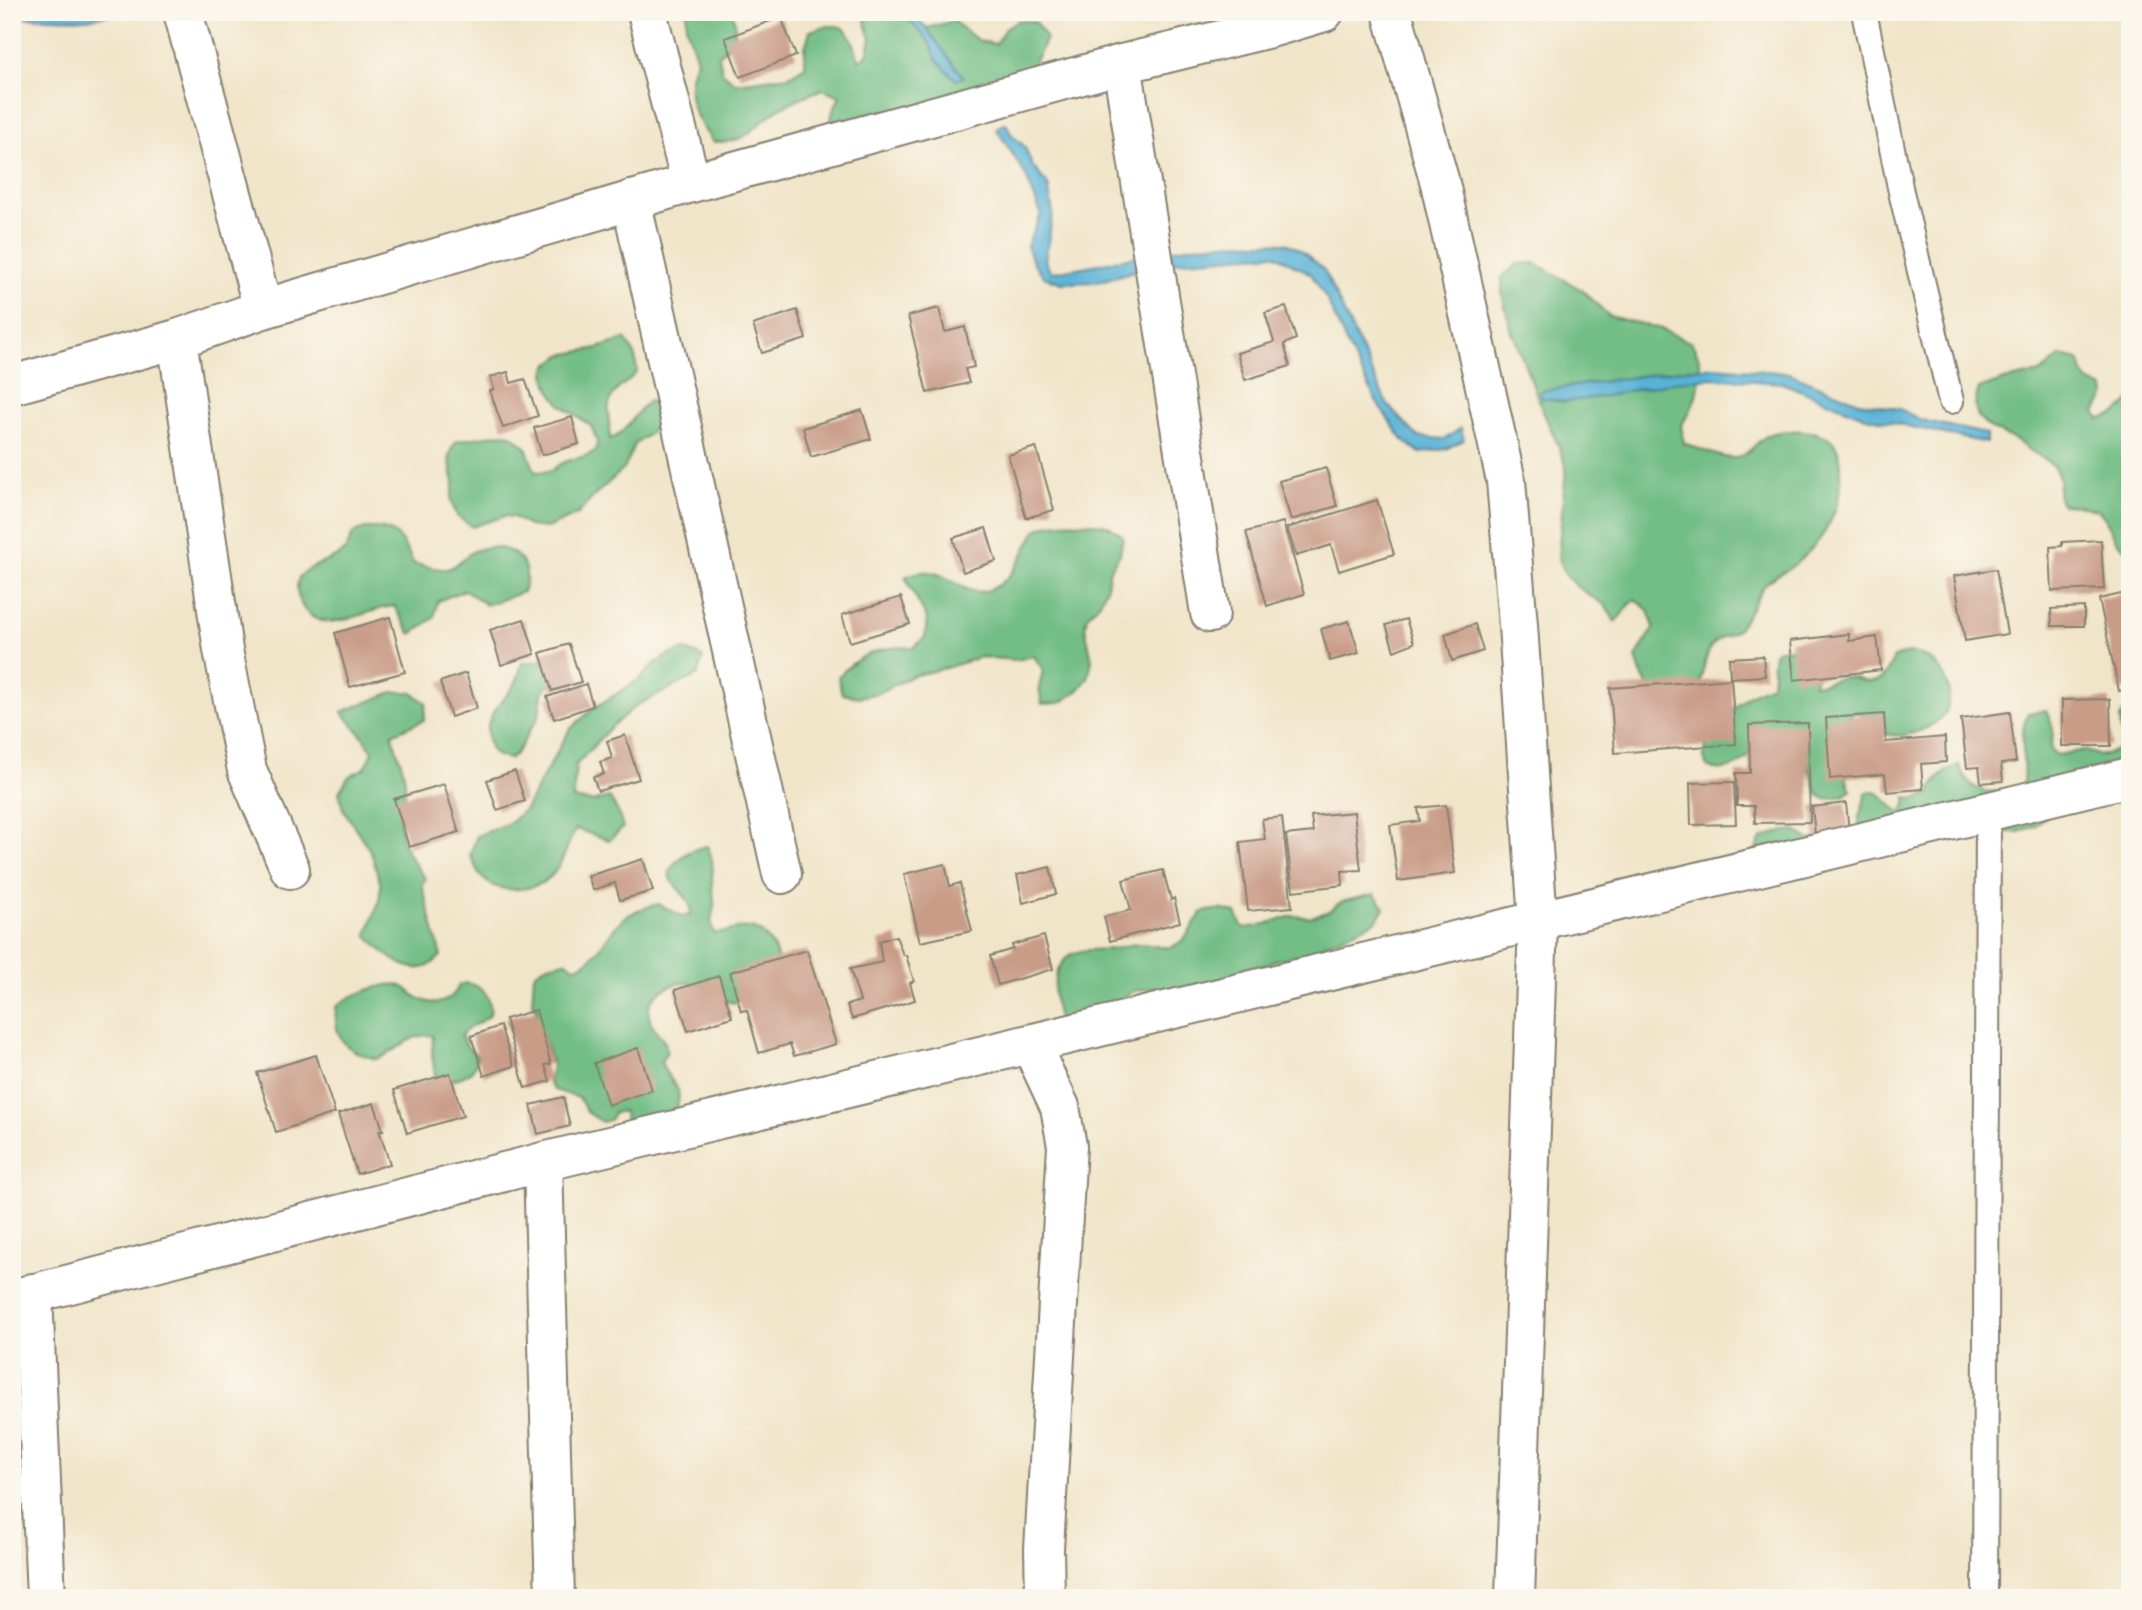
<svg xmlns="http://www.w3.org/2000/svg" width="2142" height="1610" font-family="'Architects Daughter',sans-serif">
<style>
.forest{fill:#73be86;stroke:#486d51;stroke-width:2}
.water{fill:#58b2d6;stroke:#3a6779;stroke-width:2}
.building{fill:#c99c88}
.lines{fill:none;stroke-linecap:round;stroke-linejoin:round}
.lane-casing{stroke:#868072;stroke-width:28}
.street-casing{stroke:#868072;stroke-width:42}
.lane{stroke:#fff;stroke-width:24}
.street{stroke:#fff;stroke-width:38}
</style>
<rect width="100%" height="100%" fill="#fbf7ec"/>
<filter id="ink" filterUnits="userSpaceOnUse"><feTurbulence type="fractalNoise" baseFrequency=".0143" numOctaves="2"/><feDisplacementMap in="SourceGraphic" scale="14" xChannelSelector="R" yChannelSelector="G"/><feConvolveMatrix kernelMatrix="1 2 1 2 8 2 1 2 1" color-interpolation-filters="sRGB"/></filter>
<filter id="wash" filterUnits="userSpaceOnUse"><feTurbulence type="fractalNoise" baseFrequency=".00686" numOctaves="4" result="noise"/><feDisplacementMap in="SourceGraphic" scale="28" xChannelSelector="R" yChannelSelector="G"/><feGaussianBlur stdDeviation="1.57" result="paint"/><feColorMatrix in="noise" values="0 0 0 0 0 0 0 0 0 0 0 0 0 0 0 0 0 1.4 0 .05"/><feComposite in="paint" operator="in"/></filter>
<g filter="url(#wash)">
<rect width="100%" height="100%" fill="#f1e5c9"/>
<!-- forest -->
<g class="forest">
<path d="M687,12H732C739,34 735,41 719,55L722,72L736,83L789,76L805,66V48L810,31C845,18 850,29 859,60L867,55L871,39L865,21L869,12H896L928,28L953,21L979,41L996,44L1005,28L1019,20L1035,22L1046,37C1041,55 1030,65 1023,82L831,130L832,113L840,96L823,89C807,95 791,101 777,110C750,128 751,143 713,142C693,115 681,93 697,60L686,26Z"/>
<path d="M1535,263L1582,290L1609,316L1661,329L1692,343C1694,348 1698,354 1699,359C1704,381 1694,409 1681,425L1684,443C1696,448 1723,459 1735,458C1747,456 1752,447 1761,440C1775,427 1810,429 1827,437C1838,443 1841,458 1841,469C1842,509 1825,541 1794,565C1785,572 1771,577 1764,586C1753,601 1749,618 1735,631C1730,635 1722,636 1716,641C1704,652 1704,673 1698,689H1650L1641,674L1636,657L1654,628L1649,611L1635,599L1615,622L1606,606L1576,586L1564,573L1558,558L1566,467L1560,449L1545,416L1511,329L1502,295V277L1517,264Z"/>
<path d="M625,339L635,355L637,372C631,380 622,384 616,391C603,406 611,422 610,439C626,435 634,412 649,401L658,402L661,419L650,433L635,444L624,469L597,493L578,514L547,528L529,526L513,517L505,516L472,527L457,516L451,501L454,483L449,457L452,448L457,441L504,433L513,436L526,447L535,472L552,471C563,457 583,461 596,450L597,441L591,426L561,405L550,390L545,374L547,366L561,355L598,348Z"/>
<path d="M2061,356L2079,360C2087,383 2081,378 2104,388L2105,397L2095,412L2100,419L2116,414L2130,400V553L2117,542L2105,518L2099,511L2081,506L2063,505C2057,497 2057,491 2060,481C2056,464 2045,460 2031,451C2025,448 2020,442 2013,439C1990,428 1966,421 1979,389L2004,380L2040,373Z"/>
<path d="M1090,523L1107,525L1123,536L1120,554L1110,569L1107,586L1100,603L1087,616L1085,627L1092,660L1088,678L1077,692L1060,703L1042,704L1039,687L1043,670L1034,656L1016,660L980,657L946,668L912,676L878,693L859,697L842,694L838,677C857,655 884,644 913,648L925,637L927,619L905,577C943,558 959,598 986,591C1008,585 1018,564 1028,545C1031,541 1033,533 1037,530C1049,520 1075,523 1090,523Z"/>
<path d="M369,528C399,527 402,541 414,564C424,565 438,570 447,569C457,567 462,558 470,553C498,537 538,555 523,592L486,605L465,590L438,601L434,618L411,634L394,606C367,608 320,641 301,604C296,594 296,586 299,577C313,562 335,562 345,550C349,545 351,538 353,533Z"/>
<path d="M1784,648L1793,649L1816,675L1814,684C1826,684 1835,678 1847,677C1853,677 1858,680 1863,681C1884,685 1886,673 1894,658C1933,636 1966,696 1940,719C1927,730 1901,741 1884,733C1868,724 1861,698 1842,724L1845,774L1851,791L1843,796L1826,799L1817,794L1805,753L1755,749C1743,765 1728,773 1708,768C1705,763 1703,759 1704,753C1707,736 1733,708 1747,697C1754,691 1763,688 1771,685C1776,672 1769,662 1776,650Z"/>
<path d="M685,650L703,657L698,675L637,705L611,727L576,765L573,799L592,802L609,797L618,812L623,828L609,840L576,829C567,843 565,860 554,873C540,890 505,895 487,882C478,876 474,863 470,854L477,836L511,822L525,809L570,729L594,708L640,679L653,665L668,655Z"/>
<path d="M539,661L547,662L552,683C538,693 542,703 538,718C536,723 532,726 529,731C523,743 520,750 510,759C499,757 492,756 489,744C481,712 505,704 517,680C519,675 520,668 522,663Z"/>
<path d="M393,692H411L426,703L424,720L392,734C396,750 404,765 405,782C406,793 403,803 401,815C396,841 411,859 426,879L422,885L441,956C437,959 433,964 428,966C407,976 379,950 367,935L379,901L381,885L371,852L343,809L339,792L349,776L365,768L373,752L364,738L342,712Z"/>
<path d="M2130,704V760L2049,813L2035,826L2019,832H1999L1753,855L1761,839C1779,831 1794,825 1809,840L1859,834V817L1867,792L1876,791L1894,808L1901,812L1906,805V797L1915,799L1930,793C1934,781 1947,768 1959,765C1973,799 1989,791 2022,791C2028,766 2016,733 2029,713L2046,710C2049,717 2054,726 2053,734C2052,741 2050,743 2051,751L2058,755L2084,750L2100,756L2117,750L2122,744L2120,718Z"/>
<path d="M707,846C715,860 712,869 712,884C712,892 715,898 714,906C712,917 709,923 714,933C725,933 733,929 743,928C762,926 774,944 778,960L741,999L733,1003C716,999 702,981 683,983C662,986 642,1000 651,1023C654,1032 664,1037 666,1046C668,1052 665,1056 661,1061C668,1086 688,1082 674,1116L628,1127L623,1111L614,1113L610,1120L602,1122L587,1112L579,1098L554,1090L549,1084L552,1064L535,1014L537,1010L532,1003L534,974C543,965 554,963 567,961L574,967C598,962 605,934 622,920C632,911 646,907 659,904L683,917L691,914C693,889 654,884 677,861C685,853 696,848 707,846Z"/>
<path d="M1374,894L1385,907L1376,921L1310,952L1274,961L1242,976L1170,991L1152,988L1134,991L1106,1012L1059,1023C1053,1003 1049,971 1069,956C1080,948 1098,950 1111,949C1120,948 1129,944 1138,944C1148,943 1161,949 1170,947C1187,943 1193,924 1202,912L1220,909L1236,913L1243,928L1259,926L1292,916L1310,917L1327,912L1341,902Z"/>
<path d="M467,983C484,987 492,997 490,1015C480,1024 468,1025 461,1036L465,1044L477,1056C477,1077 454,1081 436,1080L432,1055L433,1036C416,1030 395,1052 377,1059C346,1052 333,1039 336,1007C347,996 387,980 402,986C407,988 411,993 415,996C432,1007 451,1005 459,985Z"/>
</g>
<!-- water -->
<g class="water">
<path d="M12,12H124L87,19L12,17Z"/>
<path d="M888,12H912C932,31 945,56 964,77L956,80L937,60L928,40L910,21Z"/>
<path d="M1006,123L1011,134L1025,147L1032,165L1048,185L1053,213L1045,261L1051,272C1120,263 1188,239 1258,243C1266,243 1276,242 1285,243C1300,247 1313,260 1324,270L1387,404L1418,437L1445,439L1461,428L1464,440L1446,449L1420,453L1402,439L1379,406L1347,345L1327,300L1311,274L1274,254L1162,263L1097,282L1062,283L1044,277L1033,262L1027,246L1041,214L1025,174L996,128Z"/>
<path d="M1714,367L1789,373L1859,402L1900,409L1921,420L1986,434V443L1866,417L1782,383L1711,378L1673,382L1600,397L1564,402L1541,398L1540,391L1686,369Z"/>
</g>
<g id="blocks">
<!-- building -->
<g class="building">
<path d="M781,17L796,56L740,77L725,38Z"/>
<path d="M1286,307L1296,339L1284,344L1290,366L1245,380L1237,353L1274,342L1265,313Z"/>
<path d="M939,308L945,332L965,327L974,367L965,369L969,383L927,393L908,316Z"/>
<path d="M797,310L806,339L762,353L753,325Z"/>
<path d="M508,372L511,383L525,379L538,416L503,428L490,391L494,389L490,377Z"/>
<path d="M862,410L871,439L811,457L803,428Z"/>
<path d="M572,417L579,444L542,455L534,428Z"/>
<path d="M1036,447L1054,510L1026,518L1008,455Z"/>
<path d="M1326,468L1337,506L1291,520L1279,481Z"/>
<path d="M1377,500L1394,554L1339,571L1331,545L1296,556L1287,528Z"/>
<path d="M1283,522L1304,594L1267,606L1246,532Z"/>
<path d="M986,528L996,561L963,572L953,538Z"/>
<path d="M2101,540L2104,589L2052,591L2050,547L2062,546V542Z"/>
<path d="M1996,569L2007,634L1965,641L1954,576Z"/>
<path d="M2130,592V689L2119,691L2099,599Z"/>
<path d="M901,597L910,624L850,642L842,615Z"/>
<path d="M2084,607V626H2052L2051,609Z"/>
<path d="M390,617L405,672L350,687L335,633Z"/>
<path d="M524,619L535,654L501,665L490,630Z"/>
<path d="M1406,619L1414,643L1394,651L1386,625Z"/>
<path d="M1349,621L1359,653L1330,661L1321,629Z"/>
<path d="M1475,624L1483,651L1452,661L1445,634Z"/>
<path d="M1849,634V641L1877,637L1881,670L1794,680L1790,641Z"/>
<path d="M569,644L581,682L552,691L540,653Z"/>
<path d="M1763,656L1765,676L1730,678L1729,658Z"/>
<path d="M466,673L477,708L451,717L440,682Z"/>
<path d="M1731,679L1736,744L1615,753L1610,688Z"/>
<path d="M586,684L593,706L554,719L547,697Z"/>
<path d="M2110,699L2111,746H2062V700Z"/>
<path d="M2010,712L2016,762L2001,764L2003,781L1981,783L1979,767L1967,768L1961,719Z"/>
<path d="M1884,714L1886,742L1945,737L1946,762L1921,764L1923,789L1887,792L1885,774L1830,779L1826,718Z"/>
<path d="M1808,723L1810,822L1755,823L1754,806H1737L1736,773H1750L1749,725Z"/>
<path d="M625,735L639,779L598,791L593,777L604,774L600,762L612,758L607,741Z"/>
<path d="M515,771L525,801L497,810L487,780Z"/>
<path d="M1734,782L1736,824L1691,825L1690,783Z"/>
<path d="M444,784L459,832L409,847L394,799Z"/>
<path d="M1846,803L1850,840L1816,844L1812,807Z"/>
<path d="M1446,805L1455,873L1398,881L1390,825L1420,821L1418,808Z"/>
<path d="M1354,812L1361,870L1342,871L1343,885L1293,891L1286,835L1313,832L1311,816Z"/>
<path d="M1282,817L1292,907L1248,911L1240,842L1265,839L1262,819Z"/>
<path d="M643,859L653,891L620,900L615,883L593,890L588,876Z"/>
<path d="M945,864L950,886L960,883L972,931L920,942L904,874Z"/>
<path d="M1050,867L1056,894L1023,903L1017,875Z"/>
<path d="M1163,870L1171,900L1174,898L1180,922L1110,941L1104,917L1131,910L1123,880Z"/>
<path d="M896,936L903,955H906L914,981L910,983L915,1000L852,1019L847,1005L860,1001L850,969L882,962L879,941Z"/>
<path d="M1044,936L1053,969L998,985L990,956L1013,949L1012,945Z"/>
<path d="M807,950L836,1044L794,1056L790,1044L759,1053L747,1010L741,1011L730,972Z"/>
<path d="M719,976L732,1017L688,1031L675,990Z"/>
<path d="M536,1010L551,1064L545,1065L550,1081L525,1088L505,1019Z"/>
<path d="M500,1026L514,1066L484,1076L471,1036Z"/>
<path d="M638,1048L652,1090L608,1105L594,1063Z"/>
<path d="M316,1055L335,1113L276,1132L257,1073Z"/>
<path d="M450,1073L463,1116L407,1133L394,1090Z"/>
<path d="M563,1097L570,1126L538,1134L531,1105Z"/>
<path d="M374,1103L383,1130H379L390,1164L357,1174L338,1114Z"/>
</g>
</g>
</g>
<g filter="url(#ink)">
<use href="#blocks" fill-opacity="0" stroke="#868072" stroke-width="2"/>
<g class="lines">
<defs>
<g id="lane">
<path d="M1864,12L1901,192L1951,401"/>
<path d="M1985,1598L1988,813"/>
</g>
<g id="street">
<path d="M183,12L263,309"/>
<path d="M647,12L691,183"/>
<path d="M1392,12L1440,183L1506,481L1518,625L1538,922L1515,1598"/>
<path d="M1122,64L1210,613"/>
<path d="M631,200L782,874"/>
<path d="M177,339L223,650L247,770L290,869"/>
<path d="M12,385L177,339L263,309L691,183L1122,64L1270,28L1324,12"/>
<path d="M1031,1045L1060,1107L1067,1146L1044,1549L1045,1598"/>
<path d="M543,1162L555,1598"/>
<path d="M33,1293L46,1598"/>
<path d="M12,1299L543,1162L2130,777"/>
</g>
</defs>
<!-- lane casing -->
<use href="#lane" class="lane-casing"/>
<!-- street casing -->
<use href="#street" class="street-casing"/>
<!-- lane -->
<use href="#lane" class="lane"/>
<!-- street -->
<use href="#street" class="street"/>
</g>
</g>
<!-- margin -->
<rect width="2142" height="1610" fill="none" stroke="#fbf7ec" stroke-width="42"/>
</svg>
